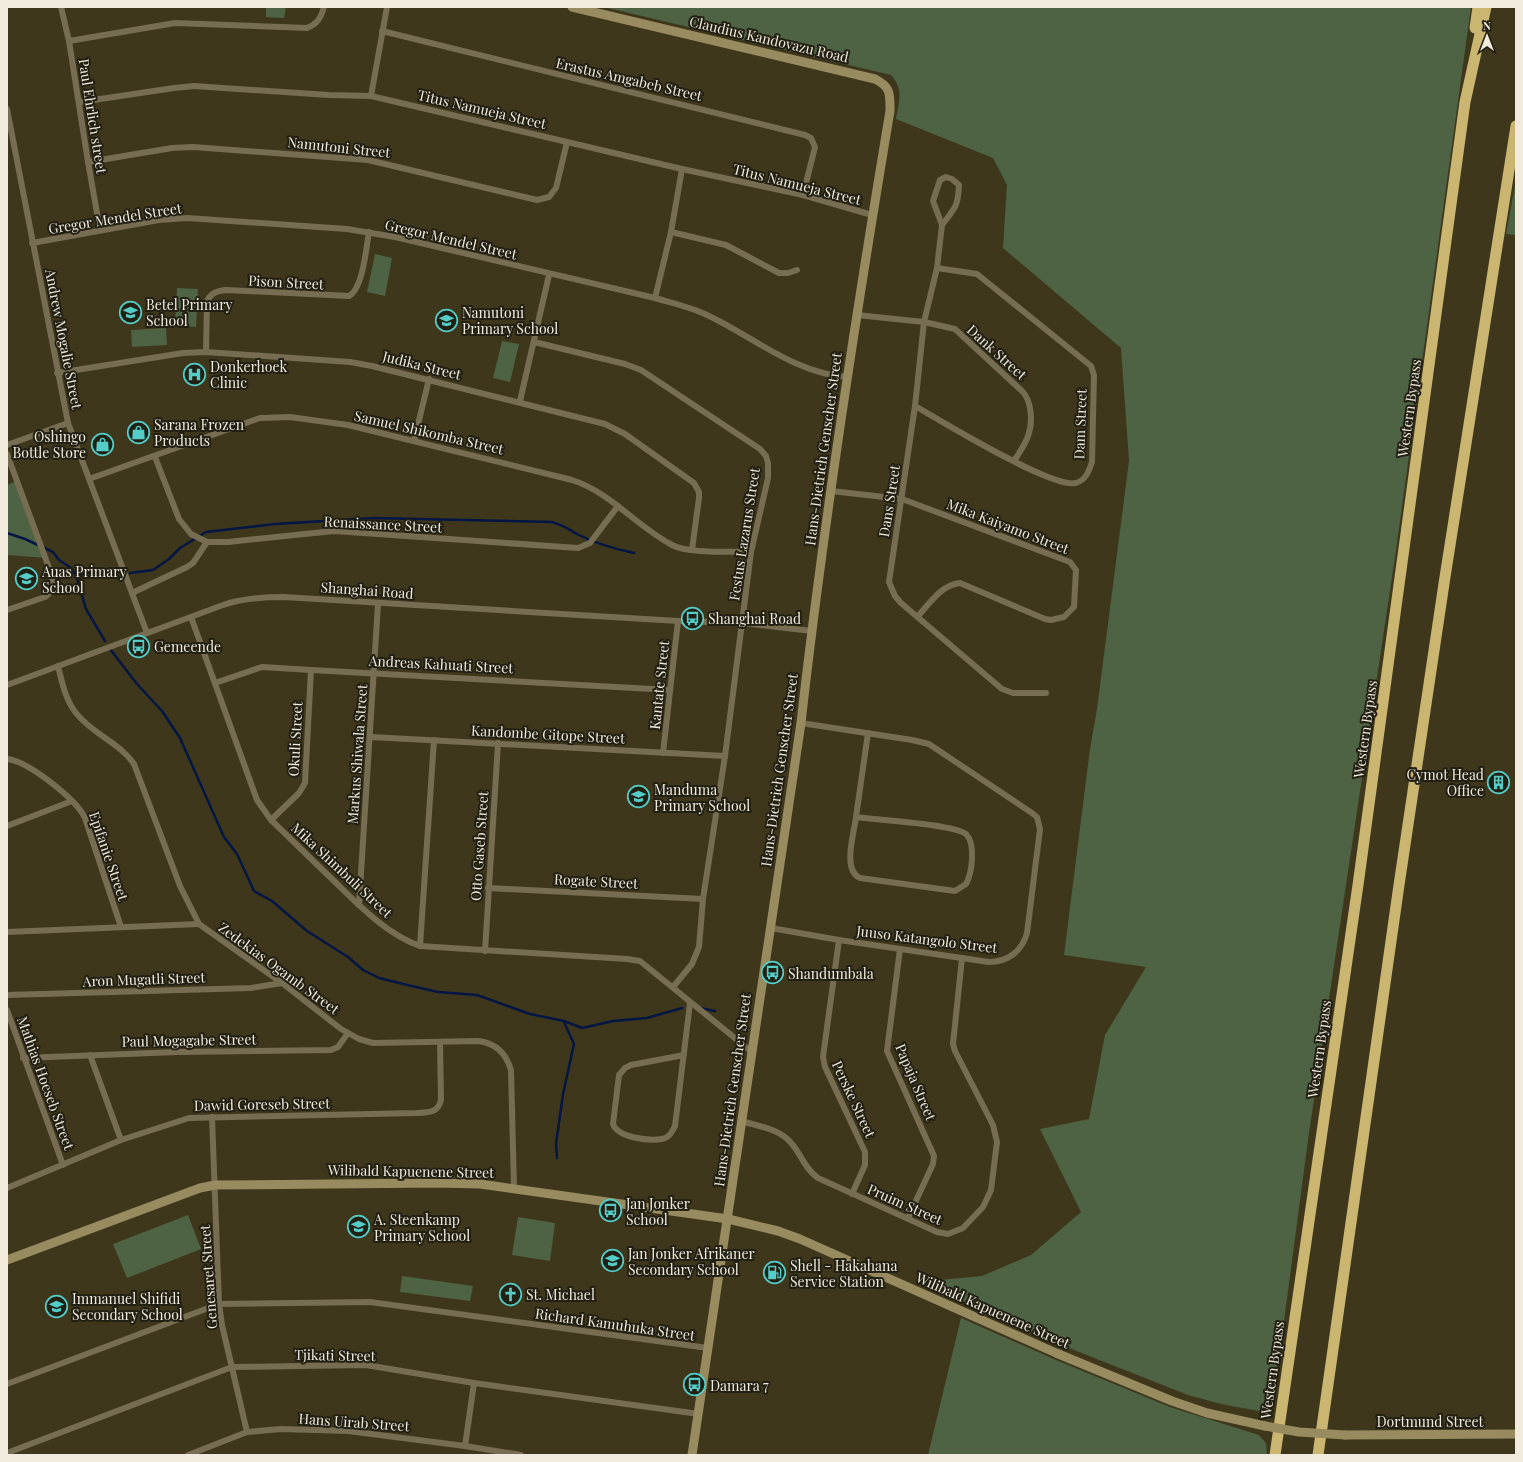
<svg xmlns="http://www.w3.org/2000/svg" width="1523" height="1462" font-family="'Playfair Display',serif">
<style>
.green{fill:#4d6344}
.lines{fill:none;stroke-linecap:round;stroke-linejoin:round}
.stream{stroke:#041644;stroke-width:2.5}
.street{stroke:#766d52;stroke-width:6}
.secondary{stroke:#988b5f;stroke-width:9}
.highway{stroke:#cab571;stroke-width:11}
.secondary-bridge{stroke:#988b5f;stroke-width:9}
.labels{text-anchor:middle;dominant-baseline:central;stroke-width:4;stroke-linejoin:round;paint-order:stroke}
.street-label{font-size:14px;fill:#f0ebdc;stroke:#221f13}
.poi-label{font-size:14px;fill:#f0ebdc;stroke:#221f13;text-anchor:start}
</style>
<rect width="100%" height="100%" fill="#3f371c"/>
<!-- green -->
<g class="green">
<path d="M266,7H286L284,18L266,17Z"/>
<path d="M604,7H1471L1396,550L1309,1133L1273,1404L1268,1410L1259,1411L1221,1404L1188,1395L1069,1348L919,1282L982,1276L1031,1255L1081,1212L1040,1129L1089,1119L1105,1035L1146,967L1064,955L1090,749L1097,709L1129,461L1121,348L1003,248L1007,185L993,158L896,119C899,101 904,89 891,75Z"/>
<path d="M1516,180V235L1506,234Z"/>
<path d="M375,254L392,258L385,296L367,292Z"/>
<path d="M177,288L198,289L196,327L175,326Z"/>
<path d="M166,328L167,345L132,347L131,330Z"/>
<path d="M502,341L519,344L510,382L493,378Z"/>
<path d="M17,481L46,558L7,555V485Z"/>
<path d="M188,1215L201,1249L127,1278L113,1244Z"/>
<path d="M518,1217L555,1223L550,1261L512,1255Z"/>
<path d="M402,1276L473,1286L470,1301L400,1292Z"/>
<path d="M961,1318L1056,1360L1170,1407L1259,1435L1266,1443L1267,1455H928Z"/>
</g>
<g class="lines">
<!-- stream -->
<g class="stream">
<path d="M7,533L25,539L53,552L59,560L71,568L76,575L86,609L105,641"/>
<path d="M130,573L153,570L169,559L180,548L206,532L275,524L374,518L552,522C563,525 568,529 577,534C594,543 615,549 634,553"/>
<path d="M76,575L92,572L117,573"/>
<path d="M110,649L137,684L162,711L180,738L224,837L237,854L254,891L272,901L307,931L348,957L363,970L379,978L403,984L438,992L477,995L530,1014L564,1021L582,1028L613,1021L647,1018L682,1008"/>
<path d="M700,1008L715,1011"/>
<path d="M557,1158L556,1144L563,1094L574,1044L564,1022"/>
</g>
<!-- street -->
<g class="street">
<path d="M61,7L69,41L88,162L100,230"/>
<path d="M382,31L805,135L811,138L815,147L803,195"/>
<path d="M69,41L175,23L307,28C317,24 321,18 324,7"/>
<path d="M371,96L387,7"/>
<path d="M80,102L174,88L194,86L329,95L371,96L682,169L803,195L872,215"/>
<path d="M7,109L68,423L147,633"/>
<path d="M88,162L172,148L193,147L368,160L537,200L549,197L556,188L567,142"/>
<path d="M942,225C955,208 958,207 959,185L952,179L946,177L940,180L933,201L942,225L937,268L924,322L915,406L889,582L895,596L901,603L1002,689L1013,693H1046"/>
<path d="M671,232L726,245L779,273H788L797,270"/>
<path d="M32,243L159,220L187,218L347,229L395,237L655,298C672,303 691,307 707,315C754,337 795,374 848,377"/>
<path d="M655,298L671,232L682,169"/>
<path d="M857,315L924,322L955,329L1022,391C1032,401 1033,423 1028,436C1025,445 1019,453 1014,461"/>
<path d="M534,342L625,364L641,370L760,449L766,456L768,463V478L751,552L725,756L703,899L699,947L692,964L673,987"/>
<path d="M206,352L207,302C210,293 217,291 226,290L349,296C363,289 366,248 369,232"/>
<path d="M57,373L183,353L206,352L350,362L372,366L605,424L625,434L694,483L699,492V498L692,550"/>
<path d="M520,401L549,275"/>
<path d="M915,406C941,421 1052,489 1076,483C1086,480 1089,471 1092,462L1094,375L1091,366L977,274L937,268"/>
<path d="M414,441L429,379"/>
<path d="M7,445L68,423"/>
<path d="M7,454L52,576C55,586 53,591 45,597L7,610"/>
<path d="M155,457L179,519L191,534L207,542H228L334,531L578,548L590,543L618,506"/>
<path d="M89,479L260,418L290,417L348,425L572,480C610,492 636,526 672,545C689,554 731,551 751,552"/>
<path d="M831,491L902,499L1070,562L1076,570L1074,607L1064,617L1051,620L1045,619L960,583C941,585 930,603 918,616"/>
<path d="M132,593L187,567L193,563L207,542"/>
<path d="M191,617L257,800L271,820C292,840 312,860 333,880C359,905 386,934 420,946L627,959L640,961L752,1052"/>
<path d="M58,666C62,682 65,699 76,713C92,734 119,742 134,764L180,886L199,924L282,983L341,1029L359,1039L373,1043L478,1041C496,1043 506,1053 511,1070L514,1188"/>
<path d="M215,683L262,667L311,670L670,690"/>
<path d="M7,685L223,605C243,598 263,597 284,597L678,621L742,623L812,631"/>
<path d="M371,737L725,756"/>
<path d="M663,753L678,621"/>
<path d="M7,759C28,761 76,799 85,818L121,927"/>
<path d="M856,817C876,820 954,824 966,834C976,844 972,873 966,884L955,891L860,878C842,870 854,834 856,817Z"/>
<path d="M856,817L868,733"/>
<path d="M271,820L299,793L305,783L311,670"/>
<path d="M7,826L72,801"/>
<path d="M488,888L703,899"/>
<path d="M359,905L378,604"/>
<path d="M771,928L839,940L989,962C1008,962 1022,951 1027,933L1040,829L1037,817L1032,813L929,744L912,740L801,723"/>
<path d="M7,932L199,924"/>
<path d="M839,940L823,1057L825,1067L865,1152V1165L852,1194"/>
<path d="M420,946L434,740"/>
<path d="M900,949L887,1051L934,1156L933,1164L908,1218"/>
<path d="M485,951L498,743"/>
<path d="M7,995L251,988L282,983"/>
<path d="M7,1010L63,1165"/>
<path d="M90,1055L121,1140"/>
<path d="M684,1055L631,1065L625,1068L619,1075L613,1124C618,1138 649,1141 662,1139C669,1138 672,1132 675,1126L690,1003"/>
<path d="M23,1058L178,1052L331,1050L338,1047L348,1033"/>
<path d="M212,1117L219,1304L222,1325L247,1432"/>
<path d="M741,1121C758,1126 781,1129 792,1144C802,1156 805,1169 818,1178L937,1232L948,1234L963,1228L983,1207L991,1190L997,1142L993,1125L955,1051L953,1044L962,958"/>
<path d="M7,1188L121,1140L189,1118L417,1113C429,1112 438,1113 441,1100L440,1042"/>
<path d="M7,1384L219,1304L370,1302L708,1348"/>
<path d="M465,1446L474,1383"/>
<path d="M7,1453L232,1367L366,1365L474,1383L699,1414"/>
<path d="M188,1455L247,1432L281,1429L348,1431L465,1446L521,1455"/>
</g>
<!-- secondary -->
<g class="secondary">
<path d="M572,7L875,79C891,87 890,94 890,111C856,314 824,518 801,723L692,1455"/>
<path d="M7,1260L200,1188L215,1185L437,1183L480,1184L728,1219L778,1231L800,1239L1056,1353L1172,1401L1207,1413L1265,1426"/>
<path d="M1345,1435L1516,1434"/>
</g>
<!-- highway -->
<g class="highway">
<path d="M1475,28L1478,7"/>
<path d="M1275,1455L1358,885L1465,102L1486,7"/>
<path d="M1318,1455L1399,885L1445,577L1516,126"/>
</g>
<!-- secondary-bridge -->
<path class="secondary-bridge" d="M1265,1426L1299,1432L1345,1435"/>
</g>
<!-- icons -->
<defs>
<symbol id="school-ring" viewBox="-11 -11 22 22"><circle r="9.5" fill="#221f13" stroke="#54cdc8" stroke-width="1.5"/><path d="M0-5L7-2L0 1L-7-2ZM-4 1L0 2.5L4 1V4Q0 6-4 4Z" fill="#54cdc8"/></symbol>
<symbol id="hospital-ring" viewBox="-11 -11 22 22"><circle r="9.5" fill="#221f13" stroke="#54cdc8" stroke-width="1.5"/><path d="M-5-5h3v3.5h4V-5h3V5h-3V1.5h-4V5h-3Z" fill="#54cdc8"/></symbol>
<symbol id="shop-ring" viewBox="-11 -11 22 22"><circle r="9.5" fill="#221f13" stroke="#54cdc8" stroke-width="1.5"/><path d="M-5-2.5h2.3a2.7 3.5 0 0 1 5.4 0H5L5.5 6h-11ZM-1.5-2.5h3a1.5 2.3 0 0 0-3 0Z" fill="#54cdc8"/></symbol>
<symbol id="bus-ring" viewBox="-11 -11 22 22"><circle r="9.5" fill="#221f13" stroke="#54cdc8" stroke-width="1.5"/><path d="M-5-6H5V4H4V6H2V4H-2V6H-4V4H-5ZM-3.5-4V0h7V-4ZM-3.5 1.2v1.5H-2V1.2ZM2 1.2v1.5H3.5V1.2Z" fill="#54cdc8"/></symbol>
<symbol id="building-ring" viewBox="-11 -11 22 22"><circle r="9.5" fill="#221f13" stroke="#54cdc8" stroke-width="1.5"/><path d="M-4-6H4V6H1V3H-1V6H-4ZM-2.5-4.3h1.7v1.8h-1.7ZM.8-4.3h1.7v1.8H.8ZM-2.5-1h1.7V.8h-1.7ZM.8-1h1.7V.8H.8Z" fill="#54cdc8"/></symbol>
<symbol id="fuel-ring" viewBox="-11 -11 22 22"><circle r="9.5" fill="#221f13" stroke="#54cdc8" stroke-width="1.5"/><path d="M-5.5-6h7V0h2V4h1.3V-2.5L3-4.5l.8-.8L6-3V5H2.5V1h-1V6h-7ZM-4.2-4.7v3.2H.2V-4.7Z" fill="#54cdc8"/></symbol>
<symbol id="church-ring" viewBox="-11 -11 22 22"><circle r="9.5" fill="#221f13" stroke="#54cdc8" stroke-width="1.5"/><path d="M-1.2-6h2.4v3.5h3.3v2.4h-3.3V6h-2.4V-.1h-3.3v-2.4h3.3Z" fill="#54cdc8"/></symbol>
</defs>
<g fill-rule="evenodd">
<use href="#school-ring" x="118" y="300" width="25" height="25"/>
<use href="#school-ring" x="434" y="308" width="25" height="25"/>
<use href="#hospital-ring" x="182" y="362" width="25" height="25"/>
<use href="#shop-ring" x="126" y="420" width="25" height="25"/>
<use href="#shop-ring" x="90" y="432" width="25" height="25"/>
<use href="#school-ring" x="14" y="566" width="25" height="25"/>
<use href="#bus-ring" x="680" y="606" width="25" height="25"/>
<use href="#bus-ring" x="126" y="634" width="25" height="25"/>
<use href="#building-ring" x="1486" y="770" width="25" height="25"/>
<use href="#school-ring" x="626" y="784" width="25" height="25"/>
<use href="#bus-ring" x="760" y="960" width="25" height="25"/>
<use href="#bus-ring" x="598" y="1198" width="25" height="25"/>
<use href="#school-ring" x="346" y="1214" width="25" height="25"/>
<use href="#school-ring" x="600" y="1248" width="25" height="25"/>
<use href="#fuel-ring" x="762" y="1260" width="25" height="25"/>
<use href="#church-ring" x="498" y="1282" width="25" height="25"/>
<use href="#school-ring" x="44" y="1294" width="25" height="25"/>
<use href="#bus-ring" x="682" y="1372" width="25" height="25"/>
</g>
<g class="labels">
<!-- street labels -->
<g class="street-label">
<text transform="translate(769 39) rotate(13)">Claudius Kandovazu Road</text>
<text transform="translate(629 79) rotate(13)">Erastus Amgabeb Street</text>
<text transform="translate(482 109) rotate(13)">Titus Namueja Street</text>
<text transform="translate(93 116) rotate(81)">Paul Ehrlich street</text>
<text transform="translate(339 147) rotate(6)">Namutoni Street</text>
<text transform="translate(797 184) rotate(14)">Titus Namueja Street</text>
<text transform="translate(115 218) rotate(-9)">Gregor Mendel Street</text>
<text transform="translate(451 239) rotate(13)">Gregor Mendel Street</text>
<text transform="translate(286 282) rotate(3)">Pison Street</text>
<text transform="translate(64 339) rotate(79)">Andrew Mogalie Street</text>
<text transform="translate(997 352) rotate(42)">Dank Street</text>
<text transform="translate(422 365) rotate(14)">Judika Street</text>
<text transform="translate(1409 408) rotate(-82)">Western Bypass</text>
<text transform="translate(1080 424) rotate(-88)">Dam Street</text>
<text transform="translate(429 432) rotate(13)">Samuel Shikomba Street</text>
<text transform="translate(823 449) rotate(-82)">Hans-Dietrich Genscher Street</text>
<text transform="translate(889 501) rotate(-81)">Dans Street</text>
<text transform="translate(383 524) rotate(3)">Renaissance Street</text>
<text transform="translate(1008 526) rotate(21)">Mika Kaiyamo Street</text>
<text transform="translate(744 534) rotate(-81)">Festus Lazarus Street</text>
<text transform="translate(367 590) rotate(4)">Shanghai Road</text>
<text transform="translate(441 664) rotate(3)">Andreas Kahuati Street</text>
<text transform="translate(659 685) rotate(-84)">Kantate Street</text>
<text transform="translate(1365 729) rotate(-82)">Western Bypass</text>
<text transform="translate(548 734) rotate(3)">Kandombe Gitope Street</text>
<text transform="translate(295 739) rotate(-87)">Okuli Street</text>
<text transform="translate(357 754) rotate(-86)">Markus Shiwala Street</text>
<text transform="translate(779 770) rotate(-82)">Hans-Dietrich Genscher Street</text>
<text transform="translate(479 846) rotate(-86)">Otto Gaseb Street</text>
<text transform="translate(109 856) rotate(71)">Epifanie Street</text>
<text transform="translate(342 870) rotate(43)">Mika Shimbuli Street</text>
<text transform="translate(596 881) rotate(3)">Rogate Street</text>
<text transform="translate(927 939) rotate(7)">Juuso Katangolo Street</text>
<text transform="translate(279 968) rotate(36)">Zedekias Ogamb Street</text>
<text transform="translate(144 979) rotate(-2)">Aron Mugatli Street</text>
<text transform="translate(189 1040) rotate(-1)">Paul Mogagabe Street</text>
<text transform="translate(1319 1049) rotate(-82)">Western Bypass</text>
<text transform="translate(916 1082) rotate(67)">Papaja Street</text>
<text transform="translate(46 1083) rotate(70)">Mathias Hoeseb Street</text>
<text transform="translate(732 1090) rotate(-82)">Hans-Dietrich Genscher Street</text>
<text transform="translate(854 1099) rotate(65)">Perske Street</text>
<text transform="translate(262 1104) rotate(-1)">Dawid Goreseb Street</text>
<text transform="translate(411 1171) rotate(1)">Wilibald Kapuenene Street</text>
<text transform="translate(905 1204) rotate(24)">Pruim Street</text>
<text transform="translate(208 1277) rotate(-94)">Genesaret Street</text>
<text transform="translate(993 1310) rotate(24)">Wilibald Kapuenene Street</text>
<text transform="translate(615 1324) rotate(8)">Richard Kamuhuka Street</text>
<text transform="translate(335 1355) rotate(1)">Tjikati Street</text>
<text transform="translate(1272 1370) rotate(-82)">Western Bypass</text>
<text x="1430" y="1421">Dortmund Street</text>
<text transform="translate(354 1422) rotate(4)">Hans Uirab Street</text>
</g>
<!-- poi labels -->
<g class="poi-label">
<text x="146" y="304">Betel Primary<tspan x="146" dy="16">School</tspan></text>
<text x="462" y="312">Namutoni<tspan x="462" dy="16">Primary School</tspan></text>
<text x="210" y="366">Donkerhoek<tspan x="210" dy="16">Clinic</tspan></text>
<text x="154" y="424">Sarana Frozen<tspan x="154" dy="16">Products</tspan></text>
<text x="86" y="436" text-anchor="end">Oshingo<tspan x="86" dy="16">Bottle Store</tspan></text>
<text x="42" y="571">Auas Primary<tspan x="42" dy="16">School</tspan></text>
<text x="708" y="618">Shanghai Road</text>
<text x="154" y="646">Gemeende</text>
<text x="1484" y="774" text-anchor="end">Cymot Head<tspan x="1484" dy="16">Office</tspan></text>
<text x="654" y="789">Manduma<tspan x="654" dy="16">Primary School</tspan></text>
<text x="788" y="973">Shandumbala</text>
<text x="626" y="1203">Jan Jonker<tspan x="626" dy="16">School</tspan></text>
<text x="374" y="1219">A. Steenkamp<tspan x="374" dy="16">Primary School</tspan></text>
<text x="628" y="1253">Jan Jonker Afrikaner<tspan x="628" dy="16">Secondary School</tspan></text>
<text x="790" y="1265">Shell - Hakahana<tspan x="790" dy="16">Service Station</tspan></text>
<text x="526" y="1294">St. Michael</text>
<text x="72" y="1298">Immanuel Shifidi<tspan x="72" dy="16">Secondary School</tspan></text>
<text x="710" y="1385">Damara 7</text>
</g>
</g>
<!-- border -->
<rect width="1523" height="1462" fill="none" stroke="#f0ebdc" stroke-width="16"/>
<!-- north arrow -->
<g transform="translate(1487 36)" stroke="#221f13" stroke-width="3" paint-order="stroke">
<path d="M0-3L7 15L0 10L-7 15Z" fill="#f0ebdc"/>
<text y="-6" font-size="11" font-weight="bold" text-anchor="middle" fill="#f0ebdc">N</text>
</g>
</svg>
